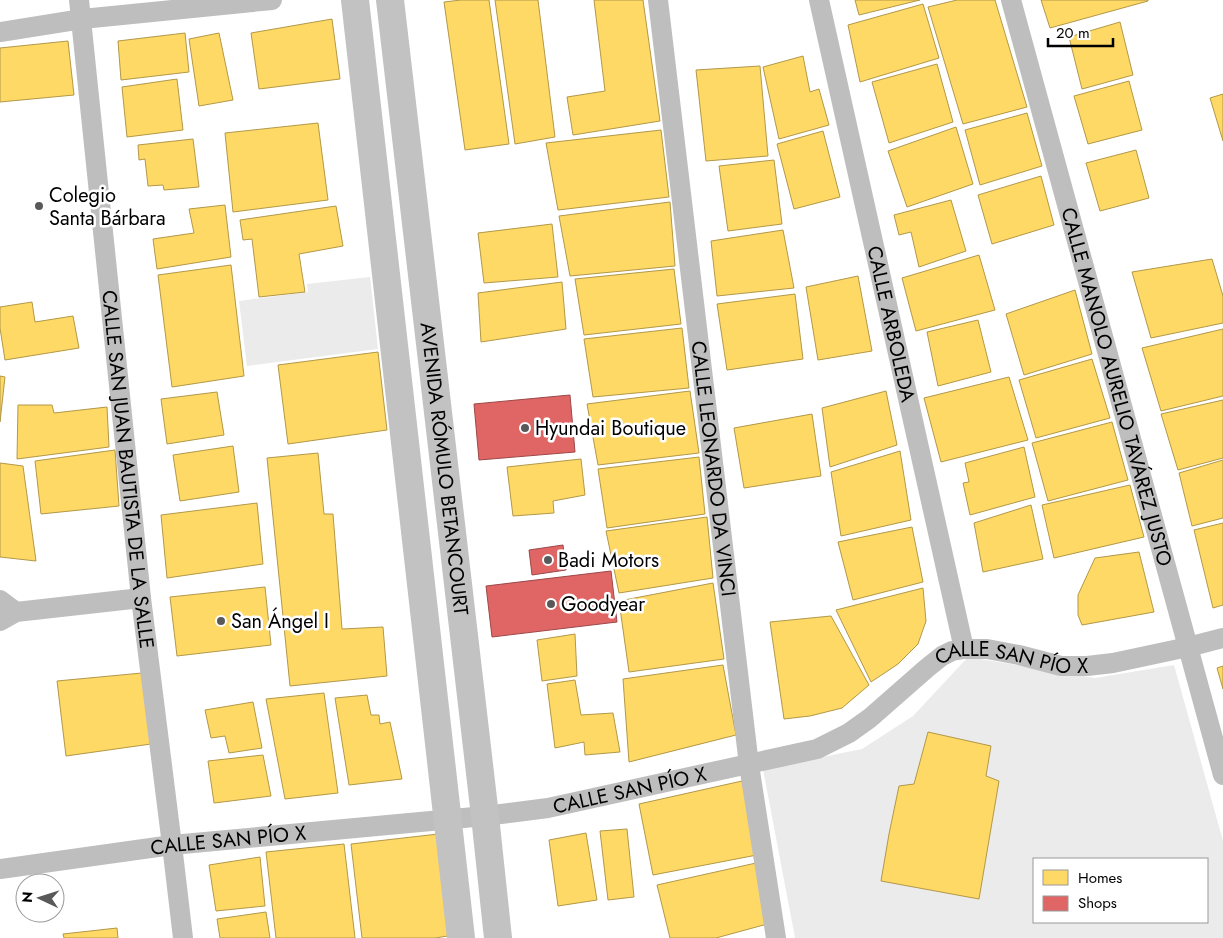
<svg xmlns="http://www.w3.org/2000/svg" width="1223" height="938" font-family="Jost,sans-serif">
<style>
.green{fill:#ebebeb;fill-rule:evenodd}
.homes{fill:#ffd966;stroke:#b29847}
.shops{fill:#e06666;stroke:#9d4747}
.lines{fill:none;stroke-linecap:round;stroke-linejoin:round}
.minor{stroke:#bebebe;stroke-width:20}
.secondary{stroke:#c2c2c2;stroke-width:28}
.poi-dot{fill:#595959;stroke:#fff;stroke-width:2}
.labels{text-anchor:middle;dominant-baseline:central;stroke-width:5;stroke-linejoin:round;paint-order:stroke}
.poi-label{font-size:20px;fill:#000;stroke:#fff;text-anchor:start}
.street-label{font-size:20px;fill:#000;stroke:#fff}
</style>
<rect width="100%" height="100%" fill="#fff"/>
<!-- green -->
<g class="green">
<path d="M370,277L378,349L247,366L239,301L308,292L307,284Z"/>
<path d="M968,657L1095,678L1174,665L1223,841V938H795L763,769L862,749L913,716ZM1034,859H1207V922H1034Z"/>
</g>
<!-- homes -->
<g class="homes">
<path d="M461,0H489L509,144L465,150L444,2Z"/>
<path d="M495,0H538L555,137L515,144Z"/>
<path d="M594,0H643L660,121L573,135L567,97L605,91Z"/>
<path d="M855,0H920L859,15Z"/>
<path d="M957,0H995L1027,107L963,124L928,7Z"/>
<path d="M1041,0H1148V1L1050,28Z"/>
<path d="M923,4L939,58L860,82L848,25Z"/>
<path d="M332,19L340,79L259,89L251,33Z"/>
<path d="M1120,22L1133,75L1082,89L1069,37Z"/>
<path d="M185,33L189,72L121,80L118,41Z"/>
<path d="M219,33L233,100L199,106L189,39Z"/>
<path d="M68,41L74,95L0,102V48Z"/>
<path d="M803,56L810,92L819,89L829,125L779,139L763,67Z"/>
<path d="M937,64L953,122L889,143L872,82Z"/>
<path d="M760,66L768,156L706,161L696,70Z"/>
<path d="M177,79L183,130L127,137L122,87Z"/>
<path d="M1129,81L1142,130L1088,144L1074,96Z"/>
<path d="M1223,94V141L1210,98Z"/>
<path d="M1027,113L1042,166L980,185L965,130Z"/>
<path d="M318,123L328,200L233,212L225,133Z"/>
<path d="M956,127L973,184L907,207L888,151Z"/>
<path d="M661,130L669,197L558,210L546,143Z"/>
<path d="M823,131L840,197L794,209L777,144Z"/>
<path d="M193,139L199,187L164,190L163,185L148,186L145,159L139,160L138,145Z"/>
<path d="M1136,150L1149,198L1100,211L1086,163Z"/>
<path d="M774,160L782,224L728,231L719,166Z"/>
<path d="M1041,176L1054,225L992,244L978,195Z"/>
<path d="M951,200L966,251L919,267L911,232L899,235L894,215Z"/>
<path d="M670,202L675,266L570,276L559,216Z"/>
<path d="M225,205L231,257L157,269L153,239L194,233L189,209Z"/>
<path d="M336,206L343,246L299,254L305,292L259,297L252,239L243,240L240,220Z"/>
<path d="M552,224L558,277L484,283L478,233Z"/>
<path d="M783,230L794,288L717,296L711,241Z"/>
<path d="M979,255L995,310L916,331L902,278Z"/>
<path d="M1212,259L1223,296V323L1151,338L1132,272Z"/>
<path d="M231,265L244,376L172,387L158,275Z"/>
<path d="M674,269L681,324L584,335L575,279Z"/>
<path d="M858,276L872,351L818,360L806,287Z"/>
<path d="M562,282L566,329L481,342L478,293Z"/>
<path d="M1075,290L1092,354L1024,375L1006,314Z"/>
<path d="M795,294L803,359L727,370L717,304Z"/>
<path d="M32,302L35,322L73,316L79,348L5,360L0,328V307Z"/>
<path d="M978,320L991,372L938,386L927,332Z"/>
<path d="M682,328L689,388L593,397L584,339Z"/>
<path d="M1223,329V396L1161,411L1142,348Z"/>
<path d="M378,352L387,430L288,444L278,365Z"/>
<path d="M1092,359L1110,418L1036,438L1019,380Z"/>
<path d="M0,376L5,377L0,422Z"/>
<path d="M1009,377L1028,440L941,462L924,398Z"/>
<path d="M690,391L699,453L598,465L587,404Z"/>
<path d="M886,391L897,445L830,467L822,408Z"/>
<path d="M217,392L224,435L167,444L161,399Z"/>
<path d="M1223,400V458L1178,470L1161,414Z"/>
<path d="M18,405H52L54,413L107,407L109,447L17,459Z"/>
<path d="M812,414L821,476L744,488L734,428Z"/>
<path d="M1112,422L1128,480L1048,501L1032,443Z"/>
<path d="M233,446L239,492L180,501L173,455Z"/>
<path d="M1024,447L1035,497L970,515L963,483L969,482L965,463Z"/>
<path d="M115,450L119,506L41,514L35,461Z"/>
<path d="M900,451L911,520L841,536L831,472Z"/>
<path d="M318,453L324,514H333L342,629L383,627L387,676L290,686L267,458Z"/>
<path d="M699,457L705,514L607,528L598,469Z"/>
<path d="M581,459L585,495L553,501L554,513L513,516L507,467Z"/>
<path d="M1223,460V518L1192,526L1179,473Z"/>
<path d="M0,463L23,466L36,561L0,557Z"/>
<path d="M1130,485L1144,537L1054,558L1042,505Z"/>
<path d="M257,503L263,564L167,578L161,515Z"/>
<path d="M1031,505L1043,559L983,572L974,523Z"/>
<path d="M707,517L713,578L619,593L606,531Z"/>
<path d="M1223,523V605L1213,608L1194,530Z"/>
<path d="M912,527L923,582L853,600L838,542Z"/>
<path d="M1139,552L1154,612L1082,625L1078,615V595L1095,558Z"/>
<path d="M713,583L724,659L629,672L619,601Z"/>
<path d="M265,587L271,645L177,656L170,597Z"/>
<path d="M923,588L926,621L918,644L898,664L871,682L836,610Z"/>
<path d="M831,616L869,685L842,708L810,716L784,719L770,622Z"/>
<path d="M575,634L577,676L542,681L537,640Z"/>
<path d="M723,665L736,735L629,762L623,679Z"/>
<path d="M1223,666V689L1217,668Z"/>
<path d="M142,673L151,744L66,756L57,681Z"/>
<path d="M575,680L581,715L613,713L620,752L585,755L584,742L555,748L547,684Z"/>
<path d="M324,693L338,793L285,799L266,699Z"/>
<path d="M367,695L371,715H379L380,724L390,722L402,779L349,785L335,698Z"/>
<path d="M253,702L262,748L229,753L225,736L211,738L205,710Z"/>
<path d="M928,732L991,746L986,776L999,781L979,899L881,881L889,834L899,786L914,784Z"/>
<path d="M263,755L271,796L214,803L208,761Z"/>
<path d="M742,781L757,855L653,875L639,804Z"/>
<path d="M627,829L634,897L608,900L600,831Z"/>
<path d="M586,833L597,900L558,906L549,840Z"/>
<path d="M438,834L448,936L435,938H362L351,844Z"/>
<path d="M344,844L355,938H276L266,852Z"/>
<path d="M260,857L265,906L216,911L209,865Z"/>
<path d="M756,863L771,923L716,938H670L657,885Z"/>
<path d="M266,912L270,938H220L217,919Z"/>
<path d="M117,928L118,938H64L63,934Z"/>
</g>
<!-- shops -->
<g class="shops">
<path d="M570,395L575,452L479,460L474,404Z"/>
<path d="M563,545L566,570L532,575L529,550Z"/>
<path d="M611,571L617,622L492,637L486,586Z"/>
</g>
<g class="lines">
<!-- minor -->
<g class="minor">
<path id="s1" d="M79,0L141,598L172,845L183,938"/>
<path id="s2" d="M658,0L749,765L776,938"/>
<path id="s3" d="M819,0L964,649"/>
<path id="s4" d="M1011,0L1223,775"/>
<path d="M0,32L82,19L272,0"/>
<path d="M0,600L16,612"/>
<path d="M0,621L16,612L141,598"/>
<path id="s5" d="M0,869L172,845L485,816L548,808L817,749L849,733L870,718L927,668L942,656L952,651L964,649H987L1019,655L1061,666H1087L1113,663L1188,647L1223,638"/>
</g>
<!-- secondary -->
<g class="secondary">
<path d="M355,0L461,938"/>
<path id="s6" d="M390,0L485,816L498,938"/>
</g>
</g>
<!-- markers -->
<g class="poi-dot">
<circle cx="39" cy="206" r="5"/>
<circle cx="525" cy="428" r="5"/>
<circle cx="548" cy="560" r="5"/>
<circle cx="551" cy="604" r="5"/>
<circle cx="221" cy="621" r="5"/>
</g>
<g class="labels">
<!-- poi labels -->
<g class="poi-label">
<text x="49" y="195">Colegio<tspan x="49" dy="23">Santa Bárbara</tspan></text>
<text x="535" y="428">Hyundai Boutique</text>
<text x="558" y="560">Badi Motors</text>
<text x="561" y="604">Goodyear</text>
<text x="231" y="621">San Ángel I</text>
</g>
<!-- street labels -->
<g class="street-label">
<text stroke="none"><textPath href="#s3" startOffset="332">CALLE ARBOLEDA</textPath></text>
<text stroke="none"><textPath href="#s4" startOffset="401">CALLE MANOLO AURELIO TAVÁREZ JUSTO</textPath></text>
<text stroke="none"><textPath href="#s1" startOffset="472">CALLE SAN JUAN BAUTISTA DE LA SALLE</textPath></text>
<text stroke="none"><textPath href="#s6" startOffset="472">AVENIDA RÓMULO BETANCOURT</textPath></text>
<text stroke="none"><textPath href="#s2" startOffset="472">CALLE LEONARDO DA VINCI</textPath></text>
<text stroke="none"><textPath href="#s5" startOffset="1055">CALLE SAN PÍO X</textPath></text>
<text stroke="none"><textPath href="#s5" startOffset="635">CALLE SAN PÍO X</textPath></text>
<text stroke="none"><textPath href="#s5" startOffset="230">CALLE SAN PÍO X</textPath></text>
</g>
</g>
<!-- legend -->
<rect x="1033" y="858" width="175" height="65" fill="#ffffff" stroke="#999999"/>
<rect x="1043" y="870" width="25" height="15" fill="#ffd966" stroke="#999999"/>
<text x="1078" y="883" font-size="15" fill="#000000">Homes</text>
<rect x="1043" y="896" width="25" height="15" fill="#e06666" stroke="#999999"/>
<text x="1078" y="908" font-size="15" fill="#000000">Shops</text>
<!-- north arrow -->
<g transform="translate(40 898) rotate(274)"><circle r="24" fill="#ffffff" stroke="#999999"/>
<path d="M0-4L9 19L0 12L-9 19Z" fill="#595959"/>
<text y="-8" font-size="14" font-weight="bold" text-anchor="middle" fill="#000000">N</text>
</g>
<!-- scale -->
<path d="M1048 38v8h65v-8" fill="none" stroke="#000000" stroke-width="2.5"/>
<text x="1056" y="38" font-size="15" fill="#000000" stroke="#ffffff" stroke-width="4" paint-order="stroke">20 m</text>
</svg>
